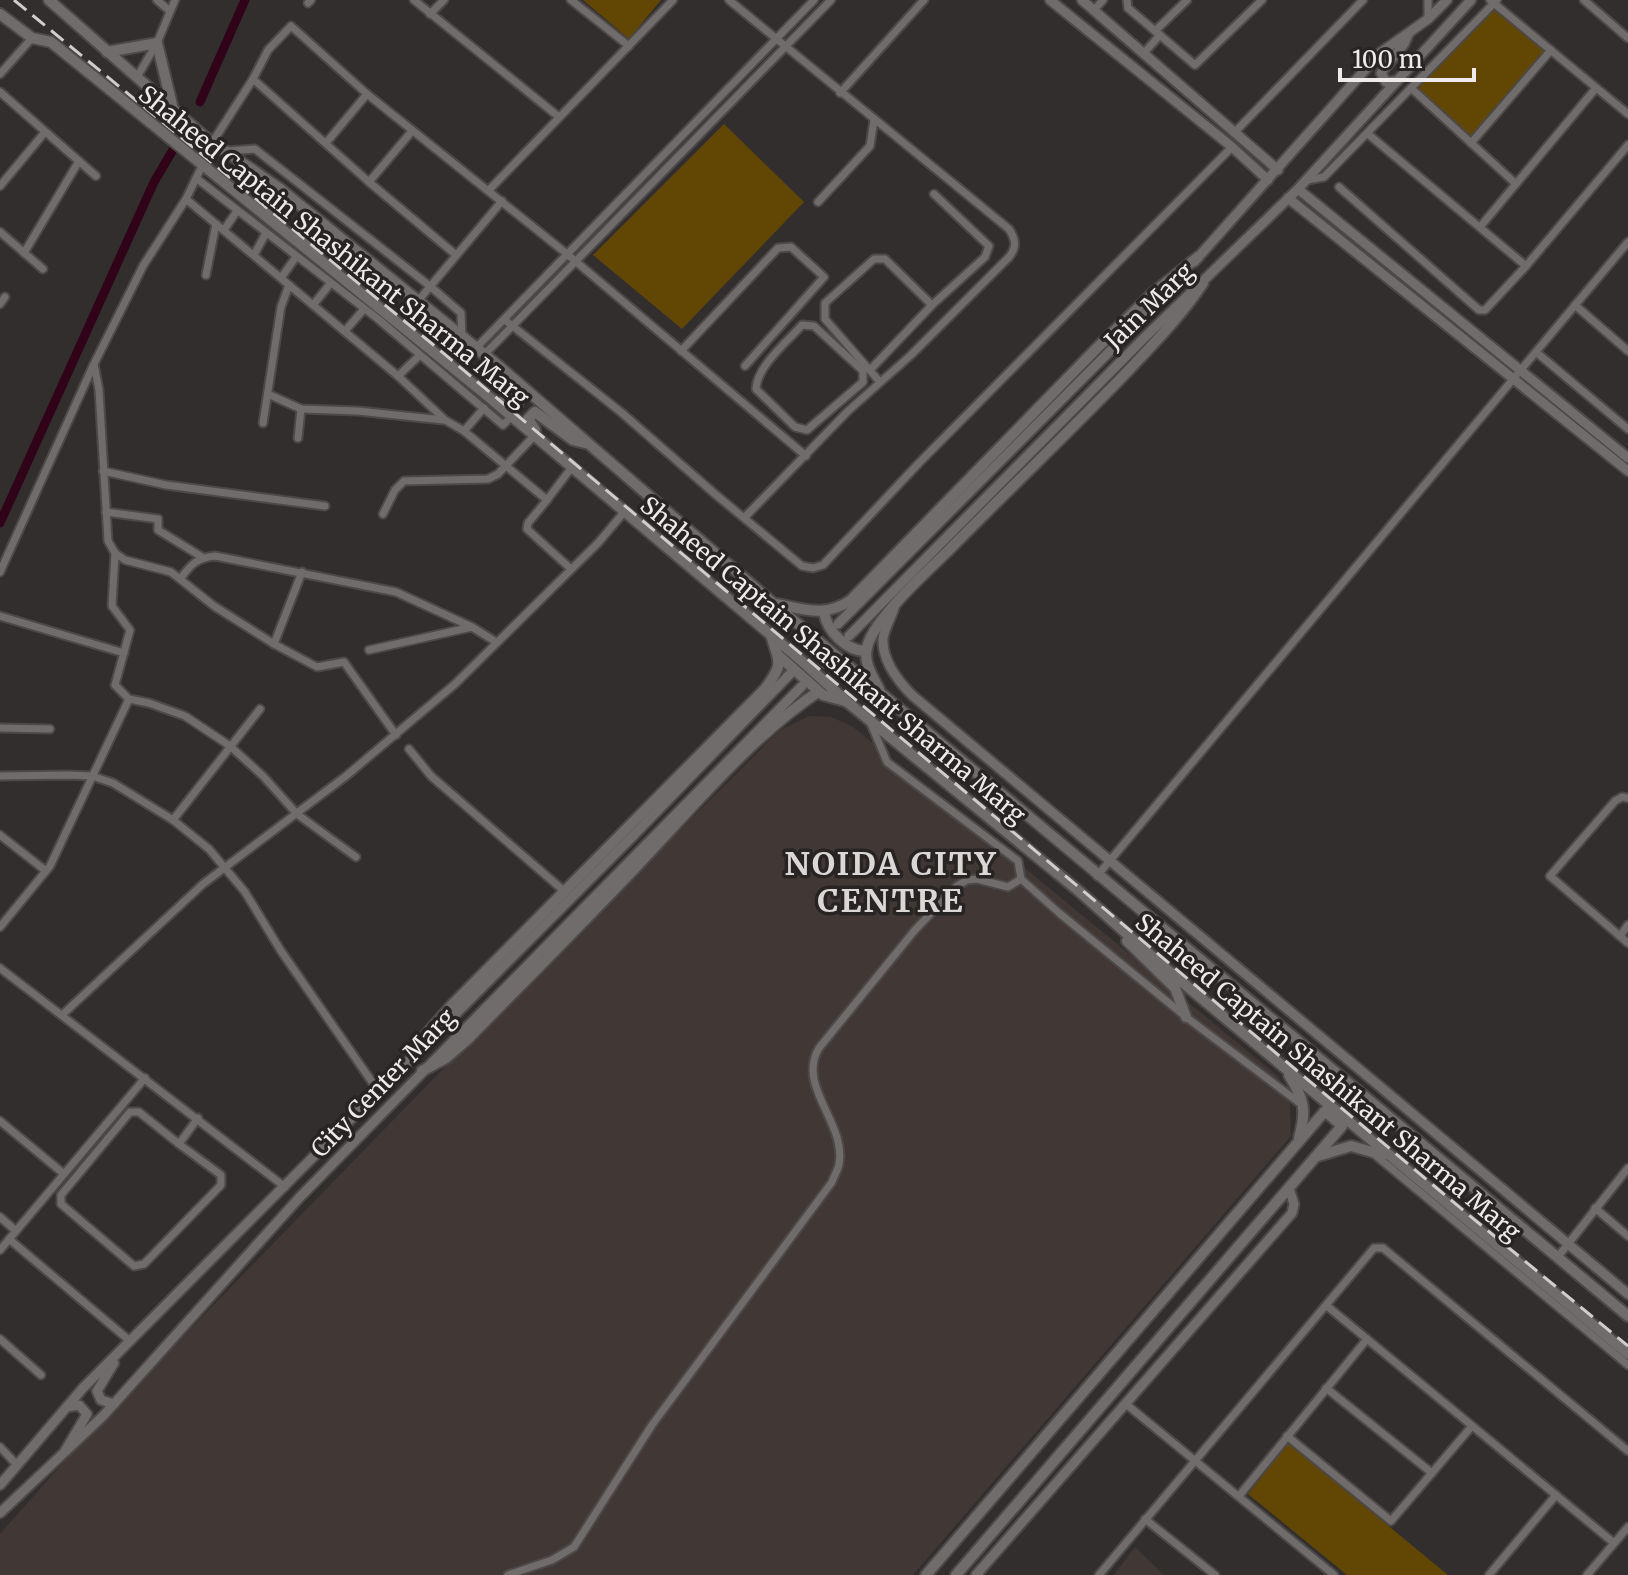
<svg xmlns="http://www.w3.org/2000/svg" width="1628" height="1575" font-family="Merriweather,serif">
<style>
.built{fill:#413835}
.green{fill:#624603}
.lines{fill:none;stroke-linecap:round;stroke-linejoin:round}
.canal{stroke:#310319;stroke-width:9}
.tertiary-tunnel{stroke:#4d4a4a;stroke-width:9;stroke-dasharray:9 4.5;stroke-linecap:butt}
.minor-casing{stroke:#4c4948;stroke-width:11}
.tertiary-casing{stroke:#4c4948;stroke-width:13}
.secondary-casing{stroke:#4c4948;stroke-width:14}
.minor{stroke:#6f6c6b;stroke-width:7}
.tertiary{stroke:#6f6c6b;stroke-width:9}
.secondary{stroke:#6f6c6b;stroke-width:10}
.rail{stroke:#cfcdcd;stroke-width:3;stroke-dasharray:16 8;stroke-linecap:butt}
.labels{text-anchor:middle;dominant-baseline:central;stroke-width:7;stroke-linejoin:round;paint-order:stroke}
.street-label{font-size:24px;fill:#edebeb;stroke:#272423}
.district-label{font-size:32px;font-weight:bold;letter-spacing:2px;fill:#dbd7d6;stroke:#272423}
</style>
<rect width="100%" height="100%" fill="#312e2d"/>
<!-- built -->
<g class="built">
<path d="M809,716L831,717L852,726L1279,1077L1290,1105L1291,1136L913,1575H0V1534L92,1430L507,1003L779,731Z"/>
<path d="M1135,1547L1164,1575H1114Z"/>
</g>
<!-- green -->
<g class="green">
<path d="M583,0H661L629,39Z"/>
<path d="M1488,3L1548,51L1472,139L1410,84Z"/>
<path d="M724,124L804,202L682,329L593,255Z"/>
<path d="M1288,1443L1448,1575H1347L1248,1494Z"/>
</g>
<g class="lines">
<!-- canal -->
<g class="canal">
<path d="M200,102L245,0"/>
<path d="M0,523L154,182L177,143"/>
</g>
<!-- tertiary-tunnel -->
<g class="tertiary-tunnel">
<path d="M790,674L835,628"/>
<path d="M802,686L847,639"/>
</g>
<defs>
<g id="minor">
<path d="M157,0L170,11"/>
<path d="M414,0L559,117"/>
<path d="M571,0L629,46"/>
<path d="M729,0L1009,229C1016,240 1017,247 1009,257L911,355L848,411L745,517"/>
<path d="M1127,0L1128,8L1195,65L1262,0"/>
<path d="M1428,0V19"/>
<path d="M1490,0L1628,114"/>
<path d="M1584,0L1628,38"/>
<path d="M308,3L311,0"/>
<path d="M1094,10L1103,0"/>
<path d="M430,14L444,0"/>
<path d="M1155,31L1187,0"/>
<path d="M1144,53L1160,35"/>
<path d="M0,74L32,38"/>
<path d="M137,77L157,43L175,0"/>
<path d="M253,79L369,182L456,255"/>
<path d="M1411,88L1516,184"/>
<path d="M0,92L96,176"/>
<path d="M840,93L924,0"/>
<path d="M1234,133L1363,0"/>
<path d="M1368,134L1526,266"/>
<path d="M212,143L253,79L268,50L291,26L367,94L567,254L806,456"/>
<path d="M326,143L367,94"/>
<path d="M1471,143L1551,50"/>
<path d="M227,151L255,149L431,287L461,313L462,337"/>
<path d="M203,164L186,199L143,266L94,364L99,390L108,541L115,553L125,560L171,572L214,606L274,644L317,667L344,662L396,735"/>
<path d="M196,178L378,319L503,425L511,417"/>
<path d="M1307,180L1324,177L1497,0"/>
<path d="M369,182L412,131"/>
<path d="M0,186L45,132"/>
<path d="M1339,187L1479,310H1485L1526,266L1628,145"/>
<path d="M489,190L673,0"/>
<path d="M186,199L398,376L445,420L464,431L547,500L572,467"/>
<path d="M818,202L870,146L874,120"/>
<path d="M1480,227L1596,88"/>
<path d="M224,230L237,211"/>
<path d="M0,232L43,269"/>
<path d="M24,253L79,161"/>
<path d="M254,255L266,233"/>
<path d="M206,275L216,224"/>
<path d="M281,278L296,257"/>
<path d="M418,301L502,201"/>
<path d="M0,304L5,297"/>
<path d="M313,305L330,284"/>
<path d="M932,305L985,257L989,246L934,194"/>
<path d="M1575,305L1628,351"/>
<path d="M505,320L622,413L715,494L802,566L813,568L823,565L918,464L1232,147"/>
<path d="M802,325L814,326L863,371V382L807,430L795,427L756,389C757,366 787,342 802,325Z"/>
<path d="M345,331L364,309"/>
<path d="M476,348L814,0"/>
<path d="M681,351L778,248L791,247L824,277L745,366"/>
<path d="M1536,352L1628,429"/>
<path d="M484,355L831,0"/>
<path d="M870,370L932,305L885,259H874L825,303V319L880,382"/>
<path d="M398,376L420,355"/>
<path d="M268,394L301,409L358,411L443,420"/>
<path d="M263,423L281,307L289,285"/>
<path d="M464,431L484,408"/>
<path d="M298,438L301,409"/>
<path d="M103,471L166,485L325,506"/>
<path d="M547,500L528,523L527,529L571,569"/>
<path d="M106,512L158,519V530L202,557"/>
<path d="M383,514L395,490L404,481L488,479L498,474L534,436"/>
<path d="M115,553L112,606L130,630L115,685L129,699L149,703L185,716L230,746L263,776L297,814L356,857"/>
<path d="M0,572L93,366"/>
<path d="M181,578C191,564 197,558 215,556L396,592L472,627"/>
<path d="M0,616L124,653"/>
<path d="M274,644L302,572"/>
<path d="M369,650L472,627L496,642"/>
<path d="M871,724L887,762L1018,861L1021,879L1058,912L1186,1017L1301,1104"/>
<path d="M0,728L50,729"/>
<path d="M409,749L431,776L564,891"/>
<path d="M0,776L68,775L92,776L113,783L173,820L209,849L245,892L281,951L379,1092"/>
<path d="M1628,798L1622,797L1615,801L1550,876L1628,943"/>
<path d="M173,820L260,709"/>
<path d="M0,835L46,871"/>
<path d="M1097,876L1628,242"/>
<path d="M0,927L50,866L129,699"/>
<path d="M1620,936L1628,925"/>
<path d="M0,968L285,1187"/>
<path d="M62,1015L203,884L346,776L455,684L598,543L625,511"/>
<path d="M0,1121L64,1174"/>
<path d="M179,1144L221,1175V1185L144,1264L134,1266L61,1204V1195L130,1112H139L179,1144L198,1118"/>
<path d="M1374,1154L1628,1365"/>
<path d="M1595,1208L1628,1236"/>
<path d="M0,1217L16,1231"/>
<path d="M9,1239L130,1341"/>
<path d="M0,1250L145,1078"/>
<path d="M1557,1258L1628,1168"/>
<path d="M1327,1306L1614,1543"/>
<path d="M0,1339L41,1375"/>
<path d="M1326,1388L1432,1473"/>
<path d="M1126,1404L1334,1575"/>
<path d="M1287,1436L1391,1521L1472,1426"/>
<path d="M0,1447L17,1465"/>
<path d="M1239,1496L1367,1339"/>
<path d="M1145,1519L1215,1575"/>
<path d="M508,1575L552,1560L574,1547L652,1425L832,1182C834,1176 838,1170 839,1164C847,1124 796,1086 819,1048L915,930L957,886L967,880L977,879L1008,887L1021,879"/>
<path d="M1099,1575L1374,1248H1383L1628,1451"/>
<path d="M1489,1575L1556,1495"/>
<path d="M1587,1575L1628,1527"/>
</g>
<g id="tertiary">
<path d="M1050,0L1232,147L1268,180"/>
<path d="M1082,0L1278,170"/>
<path d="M1397,81L1386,82L1381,73L1404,44L1409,33"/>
<path d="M1298,189L1628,458"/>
<path d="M1288,198L1628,471"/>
<path d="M1194,262L1380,53L1428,19L1447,0"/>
<path d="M894,608C891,618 884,629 883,639C882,661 899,682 913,696L1628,1294"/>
<path d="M838,624L1132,329L1183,273"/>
<path d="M849,636L1144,338L1298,189L1471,0"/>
<path d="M114,1363L97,1391L101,1400L114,1404"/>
<path d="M65,1451L87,1414L79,1405L67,1407"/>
<path d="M0,1485L83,1388L632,837L790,674"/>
<path d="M0,1513L103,1416L299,1198L802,686"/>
<path d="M976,1575L1292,1213L1294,1204L1289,1188"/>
</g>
<g id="secondary">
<path d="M49,0L205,137L279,188L500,367L774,604L1628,1316"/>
<path d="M0,14L32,38L51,42L483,392L803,662L846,701L1080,892L1164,967L1628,1354"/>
<path d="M107,52L157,43L172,105"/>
<path d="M262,212H271L279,207V188"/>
<path d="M310,250L303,232L307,226L325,225"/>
<path d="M502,372L519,399L517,405L512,407L502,402"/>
<path d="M535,430L528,419L535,412L573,440L585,443"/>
<path d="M776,604C804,609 825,618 851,600L1096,349L1153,293L1198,257"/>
<path d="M824,612C827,631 846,651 866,651"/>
<path d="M779,656L823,695L845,701"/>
<path d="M879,689C872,675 862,661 868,644C876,618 926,572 947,552C1007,491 1069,432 1128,371C1155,342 1181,316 1203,283"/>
<path d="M1127,941L1175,988L1186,1017"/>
<path d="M413,1057L424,1037L451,1006L765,689C785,662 779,663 771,635"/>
<path d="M422,1071L446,1058L467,1040C524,982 582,924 638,865C693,807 752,736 818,692"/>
<path d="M1289,1075C1304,1099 1307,1110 1299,1138"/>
<path d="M1318,1156L1351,1146L1383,1155"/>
<path d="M926,1575L1325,1111L1342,1126L956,1575"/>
</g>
</defs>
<!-- minor casing -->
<use href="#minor" class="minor-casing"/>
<!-- tertiary casing -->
<use href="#tertiary" class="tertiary-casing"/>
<!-- secondary casing -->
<use href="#secondary" class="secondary-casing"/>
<!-- minor -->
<use href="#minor" class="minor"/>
<!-- tertiary -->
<use href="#tertiary" class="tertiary"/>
<!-- secondary -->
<use href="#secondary" class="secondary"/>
<!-- rail -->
<path class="rail" d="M14,0L436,347L1464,1211L1628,1346"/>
</g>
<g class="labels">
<!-- street labels -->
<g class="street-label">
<text transform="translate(334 246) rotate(39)">Shaheed Captain Shashikant Sharma Marg</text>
<text transform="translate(1149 306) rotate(-44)">Jain Marg</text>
<text transform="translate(833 660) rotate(40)">Shaheed Captain Shashikant Sharma Marg</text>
<text transform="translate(1328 1077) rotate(40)">Shaheed Captain Shashikant Sharma Marg</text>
<text transform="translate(383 1083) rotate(-46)">City Center Marg</text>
</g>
<!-- district labels -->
<g class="district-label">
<text x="891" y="864">NOIDA CITY<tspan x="891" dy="37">CENTRE</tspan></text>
</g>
</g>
<!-- scale -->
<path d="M1340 68v12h134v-12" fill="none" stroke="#edebeb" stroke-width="4"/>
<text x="1352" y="68" font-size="24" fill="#edebeb" stroke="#272423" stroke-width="6" paint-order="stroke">100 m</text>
</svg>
